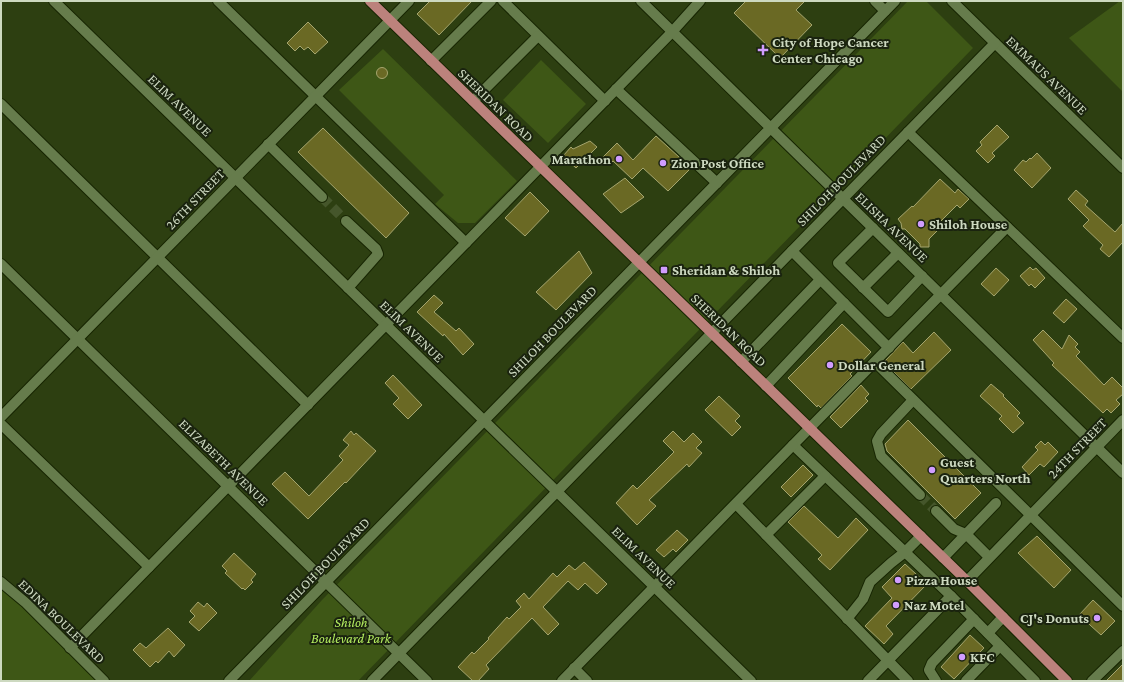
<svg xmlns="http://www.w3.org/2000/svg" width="1124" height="682" font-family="'Crimson Pro',serif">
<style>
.green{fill:#3e5716}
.building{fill:#6a6924;stroke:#a5a56e}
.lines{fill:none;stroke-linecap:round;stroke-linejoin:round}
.minor-tunnel{stroke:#45562b;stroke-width:10;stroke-dasharray:10 5;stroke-linecap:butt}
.minor-casing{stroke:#172502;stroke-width:12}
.major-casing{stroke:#172502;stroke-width:12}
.minor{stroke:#667c4c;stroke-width:10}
.major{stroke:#bc827c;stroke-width:10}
.poi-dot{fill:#d19dfe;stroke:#1a230f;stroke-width:1.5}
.labels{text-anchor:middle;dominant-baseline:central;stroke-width:4;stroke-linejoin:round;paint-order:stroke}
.poi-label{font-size:14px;font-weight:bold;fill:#cdd9c0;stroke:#1a230f;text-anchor:start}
.street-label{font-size:14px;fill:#cdd9c0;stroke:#1a230f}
.park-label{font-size:14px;font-style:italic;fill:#b4ed60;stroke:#1a230f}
</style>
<rect width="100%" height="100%" fill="#2d3f11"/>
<!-- green -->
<g class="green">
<path d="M908,1H926L973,48L358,681H249L322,600Z"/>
<path d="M1120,1H1123V92L1069,38Z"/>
<path d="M383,49L517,181L475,223H458L435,204L444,195L339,90Z"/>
<path d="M541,60L586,104L548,143L503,100Z"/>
<path d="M1,582L104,681H1Z"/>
</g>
<!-- building -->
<g class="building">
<path d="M430,1H472L439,35L417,14Z"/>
<path d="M746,1H805L796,10L812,25L780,58L734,13Z"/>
<path d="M308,22L328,42L315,54L308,47L304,50L300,46L295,51L287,43Z"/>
<circle cx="382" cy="73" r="5.5"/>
<path d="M997,125L1009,137L992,153L995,156L988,163L976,151L982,145L980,142Z"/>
<path d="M323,128L409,213L386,238L298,152Z"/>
<path d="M656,136L691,168L668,191L643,168L632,179L613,161L610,164L603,157L617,143L633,160Z"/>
<path d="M590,141L597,147L576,168L563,156L571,147L573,149Z"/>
<path d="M1037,153L1051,168L1032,188L1014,170L1023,160L1026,162L1030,158L1031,159Z"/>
<path d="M625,178L644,197L621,213L603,194Z"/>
<path d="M940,179L955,193L958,189L969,199L960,208L957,205L939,223L942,226L929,239V247H920V244L905,229H902L901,223L898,219L912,206L913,207Z"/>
<path d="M1076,190L1088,201L1085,205L1115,232L1123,223V242L1109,257L1100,249L1103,245L1083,226L1089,220L1068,199Z"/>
<path d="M530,192L549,211L525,236L505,218Z"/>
<path d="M579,251L592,273L556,310L536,292Z"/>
<path d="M1030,267L1033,270L1036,268L1045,278L1035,288L1031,284L1029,286L1020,276Z"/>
<path d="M996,268L1009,280L994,296L981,284Z"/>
<path d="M434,295L443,303L434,312L456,331L459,328L474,344L463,355L444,334L443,336L417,312Z"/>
<path d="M1066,299L1077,309L1064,323L1053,313Z"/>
<path d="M842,324L871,352L850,374L852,376L821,408L818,405L817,407L788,378Z"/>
<path d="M1043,330L1062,349L1069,335L1078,344L1075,347L1080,352L1076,356L1104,385L1112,377L1123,388V394L1116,400L1120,404L1111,413L1107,409L1103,413L1052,365L1054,363L1033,340Z"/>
<path d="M934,332L951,350L911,389L884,362L903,342L913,353Z"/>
<path d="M393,375L422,405L408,419L393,404L399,398L385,383Z"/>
<path d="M991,384L1004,395L1003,396L1020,413L1017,416L1024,423L1013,433L999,419L1002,416L980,396Z"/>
<path d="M861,385L869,394L865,398L868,401L841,428L830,417Z"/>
<path d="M719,396L740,416L735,421L741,427L732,436L705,410Z"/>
<path d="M908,420L981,493L955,519L887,451L885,444Z"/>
<path d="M351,431L354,435L356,433L376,451L346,483L345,482L308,519L272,484L285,472L309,496L343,460L339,456L349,445L343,440Z"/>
<path d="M673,431L684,442L693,433L702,442L696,448L702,453L689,467L687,464L649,500L656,506L637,525L616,503L633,485L637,489L674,452L663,441Z"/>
<path d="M1041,441L1045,445L1048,442L1058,452L1044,467L1040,464L1029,475L1022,467L1038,450L1035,447Z"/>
<path d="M803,465L813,475L791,497L781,487Z"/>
<path d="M804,506L838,538L856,518L868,530L830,570L818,559L822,555L788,522Z"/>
<path d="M677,530L688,540L676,552L673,549L664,557L656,550Z"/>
<path d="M1037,536L1071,570L1054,588L1018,553Z"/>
<path d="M234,553L256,574L251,580L253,582L245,590L243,588L242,589L225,573L227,571L222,566Z"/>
<path d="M584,562L607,584L597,594L585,583L578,590L568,581L543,607L559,624L548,635L532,618L486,665L489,669L478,681H473L458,667L472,652L474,654L489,639L488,638L507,617L509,619L521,607L516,601L524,593L529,599L553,573L557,577L569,565L575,570Z"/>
<path d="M905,564L927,584L886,626L893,634L884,644L865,626L892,598L882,587Z"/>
<path d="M1093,600L1115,621L1101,635L1079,615Z"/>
<path d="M198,602L204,607L207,603L217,613L199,631L189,622L195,616L190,611Z"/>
<path d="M168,628L185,645L174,657L169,651L158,663L156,661L150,667L133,650L140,643L146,648Z"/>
<path d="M970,635L984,648L954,679L941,667Z"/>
<path d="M1123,664V681H1106Z"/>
</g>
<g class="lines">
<!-- minor-tunnel -->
<g class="minor-tunnel">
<path d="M322,197L346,221"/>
<path d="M920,495L936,511"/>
</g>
<defs>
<g id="minor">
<path d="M54,1L751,681"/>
<path d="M218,1L466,243"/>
<path d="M503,1L605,101"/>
<path d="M641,1L1123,473"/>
<path d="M875,1L885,11"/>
<path d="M952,1L1123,168"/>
<path d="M431,61L491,1"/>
<path d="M616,89L717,183"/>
<path d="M473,101L538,36"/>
<path d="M1,104L308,405"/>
<path d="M908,132L1123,338"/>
<path d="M268,144L322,197"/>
<path d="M346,221L376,249L378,254L348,288"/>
<path d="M1007,227L793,445L951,596L1035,681"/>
<path d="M873,228L838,263L888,312L922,276"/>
<path d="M792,251L889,348"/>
<path d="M1,264L427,681"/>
<path d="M863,288L898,253"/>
<path d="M741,362L820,280"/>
<path d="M875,362L1123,606"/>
<path d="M766,386L844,303"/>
<path d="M913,400L881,434L877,441L881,456L920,495"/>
<path d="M1,417L409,1"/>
<path d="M1,424L149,567"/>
<path d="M736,504L908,681"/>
<path d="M936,511L954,529L966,534L989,557"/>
<path d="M766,535L825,476"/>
<path d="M943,558L996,503"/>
<path d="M967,581L1123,420"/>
<path d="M1,582L26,603L104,681"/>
<path d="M847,619L863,599L870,582L891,563L905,552L921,536"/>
<path d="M988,633L1003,617"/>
<path d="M70,648L672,32L700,1"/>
<path d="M574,668L587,681"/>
<path d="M229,681L895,1"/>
<path d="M372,681L995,43"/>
<path d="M562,681L793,445"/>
<path d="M868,681L951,596"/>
<path d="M936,681L929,670L932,663L974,619"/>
<path d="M966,681L1000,646"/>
<path d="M1092,681L1123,651"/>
</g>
<path id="major" d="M370,1L967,581L1067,681"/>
</defs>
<!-- minor casing -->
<use href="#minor" class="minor-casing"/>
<!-- major casing -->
<use href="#major" class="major-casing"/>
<!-- minor -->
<use href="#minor" class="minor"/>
<!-- major -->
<use href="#major" class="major"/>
</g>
<!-- markers -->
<g class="poi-dot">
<path d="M761 44h4v4h4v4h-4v4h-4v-4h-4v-4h4z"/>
<circle cx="619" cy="159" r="4"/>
<circle cx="663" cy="163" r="4"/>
<circle cx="921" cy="224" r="4"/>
<rect x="660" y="266" width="8" height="8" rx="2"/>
<circle cx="830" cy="365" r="4"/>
<circle cx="932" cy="470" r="4"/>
<circle cx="898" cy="580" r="4"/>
<circle cx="896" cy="605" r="4"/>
<circle cx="1097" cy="618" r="4"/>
<circle cx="962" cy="657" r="4"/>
</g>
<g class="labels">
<!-- poi labels -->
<g class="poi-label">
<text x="772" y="42">City of Hope Cancer<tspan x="772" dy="16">Center Chicago</tspan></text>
<text x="611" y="159" text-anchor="end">Marathon</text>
<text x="671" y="163">Zion Post Office</text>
<text x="929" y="224">Shiloh House</text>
<text x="672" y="270">Sheridan &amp; Shiloh</text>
<text x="838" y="365">Dollar General</text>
<text x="940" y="462">Guest<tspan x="940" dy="16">Quarters North</tspan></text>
<text x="906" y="580">Pizza House</text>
<text x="904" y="605">Naz Motel</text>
<text x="1089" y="618" text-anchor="end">CJ's Donuts</text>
<text x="970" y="657">KFC</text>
</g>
<!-- street labels -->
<g class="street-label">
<text transform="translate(1047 75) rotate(44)">EMMAUS AVENUE</text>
<text transform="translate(180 105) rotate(44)">ELIM AVENUE</text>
<text transform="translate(496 105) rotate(44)">SHERIDAN ROAD</text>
<text transform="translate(841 180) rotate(-46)">SHILOH BOULEVARD</text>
<text transform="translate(195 199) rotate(-46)">26TH STREET</text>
<text transform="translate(892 227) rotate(44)">ELISHA AVENUE</text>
<text transform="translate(729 330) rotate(44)">SHERIDAN ROAD</text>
<text transform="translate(412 331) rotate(44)">ELIM AVENUE</text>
<text transform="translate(552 331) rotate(-46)">SHILOH BOULEVARD</text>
<text transform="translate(1077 448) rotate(-46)">24TH STREET</text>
<text transform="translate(224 462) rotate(44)">ELIZABETH AVENUE</text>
<text transform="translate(644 557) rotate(44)">ELIM AVENUE</text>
<text transform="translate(325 563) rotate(-46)">SHILOH BOULEVARD</text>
<text transform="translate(62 621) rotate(44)">EDINA BOULEVARD</text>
</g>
<!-- park labels -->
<g class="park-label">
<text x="351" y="622">Shiloh<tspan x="351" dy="16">Boulevard Park</tspan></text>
</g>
</g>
<!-- border -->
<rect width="1124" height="682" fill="none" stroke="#cdd9c0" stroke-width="4"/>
</svg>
